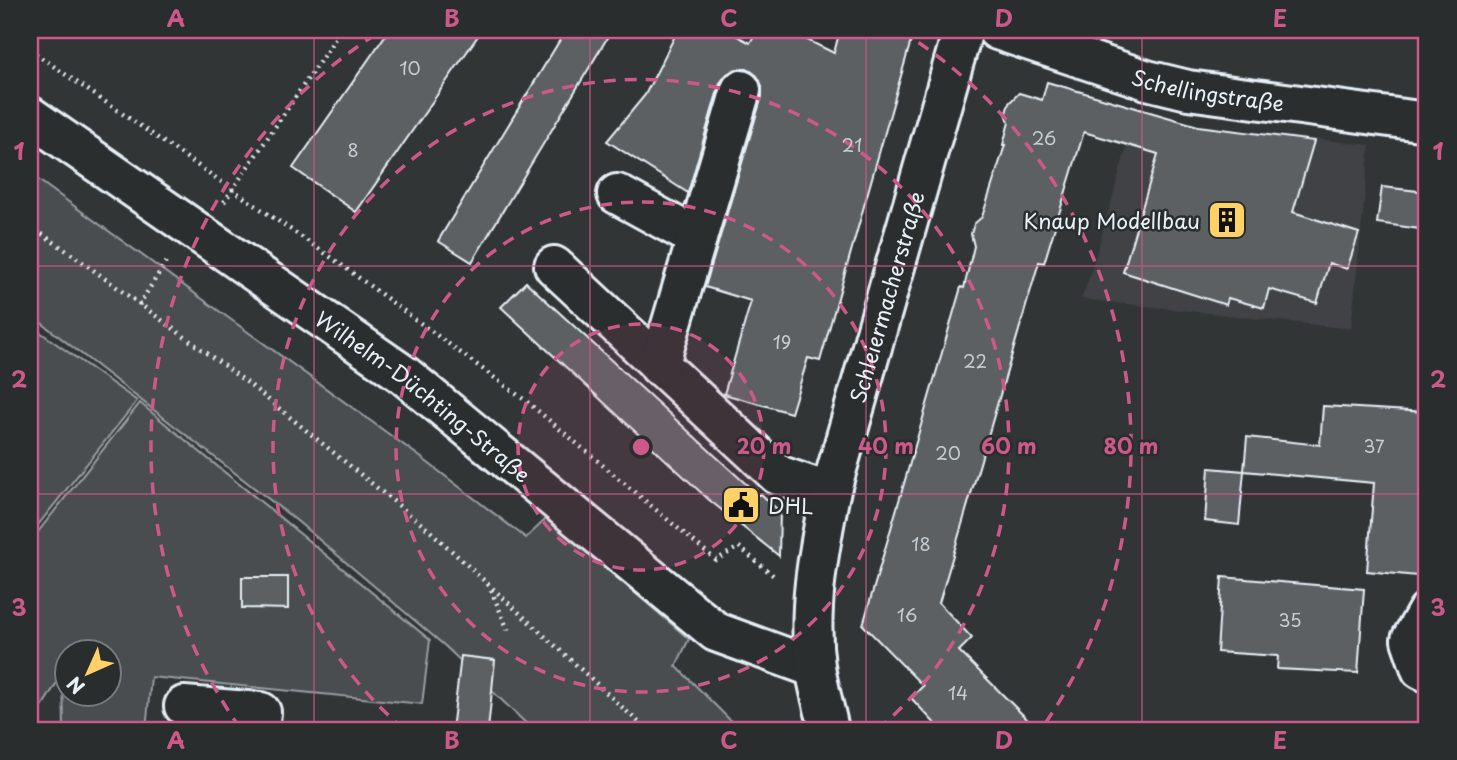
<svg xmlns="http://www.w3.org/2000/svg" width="1457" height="760" font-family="'Playpen Sans',sans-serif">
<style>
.built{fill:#3f4244}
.green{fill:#494d4f;stroke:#989fa4;stroke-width:2;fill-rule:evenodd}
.building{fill:#5c6063;stroke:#e8f1f8;stroke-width:2}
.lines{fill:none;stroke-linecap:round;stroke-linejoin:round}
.minor-casing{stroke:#e8f1f8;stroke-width:44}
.path{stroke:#e8f1f8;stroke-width:4.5;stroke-dasharray:2 5;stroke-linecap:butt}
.minor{stroke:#2a2d2e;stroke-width:38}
.grid{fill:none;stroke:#cd598a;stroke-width:2;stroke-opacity:0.55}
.ring{fill:none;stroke:#cd598a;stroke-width:3.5;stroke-dasharray:12 9}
.labels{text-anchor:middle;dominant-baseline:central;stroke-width:5;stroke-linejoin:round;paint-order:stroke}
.number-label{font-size:18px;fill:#c5cdd3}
.street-label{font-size:21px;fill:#e8f1f8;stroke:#2a2d2e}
.poi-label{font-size:21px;fill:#e8f1f8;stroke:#2a2d2e;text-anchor:end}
.centre{fill:#cd598a;stroke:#2a2d2e;stroke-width:3.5}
.ring-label{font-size:21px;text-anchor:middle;font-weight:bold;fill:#cd598a;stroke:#2a2d2e;stroke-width:5;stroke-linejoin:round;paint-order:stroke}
.neatline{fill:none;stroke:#cd598a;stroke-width:2.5}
.grid-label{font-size:23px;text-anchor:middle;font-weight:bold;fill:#cd598a}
</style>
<rect width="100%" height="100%" fill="#323536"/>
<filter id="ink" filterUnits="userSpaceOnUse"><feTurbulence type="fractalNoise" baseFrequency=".0143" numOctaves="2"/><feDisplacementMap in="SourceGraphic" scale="14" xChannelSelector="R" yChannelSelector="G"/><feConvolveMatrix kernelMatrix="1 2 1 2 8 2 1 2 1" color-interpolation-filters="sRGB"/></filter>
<g filter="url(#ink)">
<!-- built -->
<path class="built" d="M1138,108L1197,126L1370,145L1351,329L1081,299L1090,276Z"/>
<!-- green -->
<g class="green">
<path d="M30,174L419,456L526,538L547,518L689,639L676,666L740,730H533L445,646L297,521L30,314Z"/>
<path d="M30,325L137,401L30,535Z"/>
<path d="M140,403L430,640L422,704L151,677L146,730H64L63,673L30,726V542ZM66,652H108V694H66Z"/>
</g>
<!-- building -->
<g class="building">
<path d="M389,30H482L356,212L293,168Z"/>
<path d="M566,30H612L472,262L438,241Z"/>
<path d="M678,30H726L750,43L757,30H787L834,53L840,30H914L820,361L808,358L791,413L724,394L751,301L705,287L762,96V86L757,76L748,69H737L727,74L720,83L688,193L607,141L645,95Z"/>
<path d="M1047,82L1198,126L1314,141L1293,212L1359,233L1347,269L1329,263L1317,303L1269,289L1264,308L1228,298L1226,305L1123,272L1158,154L1084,132L1044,263L1039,262L939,603L972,638L959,651L1038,730H941L911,698L923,686L863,625L961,287L964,288L974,246L971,234L974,224L982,217L1005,145H1003L1009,122L1006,113L1009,103L1019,93L1042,100Z"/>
<path d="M1382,187L1427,192V230L1377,223Z"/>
<path d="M526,282L758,495L761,494L780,512L779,556L708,499L501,307Z"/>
<path d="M1323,406L1427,412V577L1367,571L1374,483L1244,471L1247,437L1320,445Z"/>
<path d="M1209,468L1244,471L1239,525L1205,521Z"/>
<path d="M242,577H288V609L242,608Z"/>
<path d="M1222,577L1364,589L1358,673L1277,669L1278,656L1217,652Z"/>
<path d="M461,656L495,660L488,730H452Z"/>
</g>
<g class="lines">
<defs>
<g id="minor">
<path id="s1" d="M997,30L1147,80L1188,90L1427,122"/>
<path id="s2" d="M30,116L404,375L716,632L815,668"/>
<path d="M617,194L697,238"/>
<path d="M554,266L778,475L830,493"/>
<path d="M659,366L741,90"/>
<path d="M1427,612L1411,640L1421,669L1427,672"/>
<path d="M184,706L261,712L259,730"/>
<path id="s3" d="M829,730C825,709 818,688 815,666C807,609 819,550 830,493L963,30"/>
</g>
</defs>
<!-- minor casing -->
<use href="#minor" class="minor-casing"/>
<!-- path -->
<g class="path">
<path d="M30,50L332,258L526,401L716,560L739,547L774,576"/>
<path d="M224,202L341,30"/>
<path d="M30,226L70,253L249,384L429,530L647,730"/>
<path d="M139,305L168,259"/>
<path d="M491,590L508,630"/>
</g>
<!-- minor -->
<use href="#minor" class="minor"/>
</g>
</g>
<!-- grid -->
<path class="grid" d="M314,30V730M590,30V730M866,30V730M1142,30V730M30,266H1427M30,494H1427"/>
<!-- distance rings -->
<circle cx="641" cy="447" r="123" fill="#cd598a" fill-opacity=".12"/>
<g class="ring">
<circle cx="641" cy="447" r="123"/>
<circle cx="641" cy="447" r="245"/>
<path d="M404 729A368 368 0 1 1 878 729"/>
<path d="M240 728A490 490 0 0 1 381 31M901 31A490 490 0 0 1 1042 728"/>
</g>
<!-- icons -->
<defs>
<symbol id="building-square" viewBox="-11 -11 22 22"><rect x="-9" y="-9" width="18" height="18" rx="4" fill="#ffd166" stroke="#2a2d2e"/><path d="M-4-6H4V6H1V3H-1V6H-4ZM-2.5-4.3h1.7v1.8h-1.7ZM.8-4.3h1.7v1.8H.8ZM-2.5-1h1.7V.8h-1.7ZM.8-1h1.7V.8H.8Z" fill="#111"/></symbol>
<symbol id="civic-square" viewBox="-11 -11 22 22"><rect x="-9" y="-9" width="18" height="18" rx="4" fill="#ffd166" stroke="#2a2d2e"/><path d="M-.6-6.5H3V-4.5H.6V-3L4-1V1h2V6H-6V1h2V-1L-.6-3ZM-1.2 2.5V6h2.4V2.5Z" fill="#111"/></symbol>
</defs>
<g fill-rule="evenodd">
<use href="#building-square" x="1205" y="198" width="44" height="44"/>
<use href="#civic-square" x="719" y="483" width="44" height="44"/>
</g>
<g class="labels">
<!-- number labels -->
<g class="number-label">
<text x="410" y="67">10</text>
<text x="1044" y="137">26</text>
<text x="852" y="144">21</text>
<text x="353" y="149">8</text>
<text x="782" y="341">19</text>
<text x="975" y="360">22</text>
<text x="1374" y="445">37</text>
<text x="948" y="452">20</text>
<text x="921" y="543">18</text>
<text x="907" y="614">16</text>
<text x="1290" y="619">35</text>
<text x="958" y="692">14</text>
</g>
<!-- street labels -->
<g class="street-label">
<text stroke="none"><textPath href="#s1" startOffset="220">Schellingstraße</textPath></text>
<text stroke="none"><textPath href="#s3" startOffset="444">Schleiermacherstraße</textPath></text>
<text stroke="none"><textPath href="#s2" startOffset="483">Wilhelm-Düchting-Straße</textPath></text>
</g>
<!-- poi labels -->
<g class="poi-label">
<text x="1200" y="220">Knaup Modellbau</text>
<text x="768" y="505" text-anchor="start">DHL</text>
</g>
</g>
<circle cx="641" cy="447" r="10" class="centre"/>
<g class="ring-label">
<text x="764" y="454">20 m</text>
<text x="886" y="454">40 m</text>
<text x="1009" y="454">60 m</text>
<text x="1131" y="454">80 m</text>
</g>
<!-- margin -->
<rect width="1457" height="760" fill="none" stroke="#2a2d2e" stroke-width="77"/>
<!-- north arrow -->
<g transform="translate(88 673) rotate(225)"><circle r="33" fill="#2a2d2e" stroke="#767b7f" stroke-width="2"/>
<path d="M0-5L12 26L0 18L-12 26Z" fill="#ffd166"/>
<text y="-10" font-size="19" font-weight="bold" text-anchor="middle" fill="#e8f1f8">N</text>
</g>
<rect x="38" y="38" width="1380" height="684" class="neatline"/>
<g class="grid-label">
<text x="176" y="27">A</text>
<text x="452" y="27">B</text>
<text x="729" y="27">C</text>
<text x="1004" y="27">D</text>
<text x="1280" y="27">E</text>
<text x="19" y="160">1</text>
<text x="1438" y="160">1</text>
<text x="19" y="388">2</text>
<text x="1438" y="388">2</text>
<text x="19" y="616">3</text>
<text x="1438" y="616">3</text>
<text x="176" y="749">A</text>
<text x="452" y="749">B</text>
<text x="729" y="749">C</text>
<text x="1004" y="749">D</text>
<text x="1280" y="749">E</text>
</g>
</svg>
